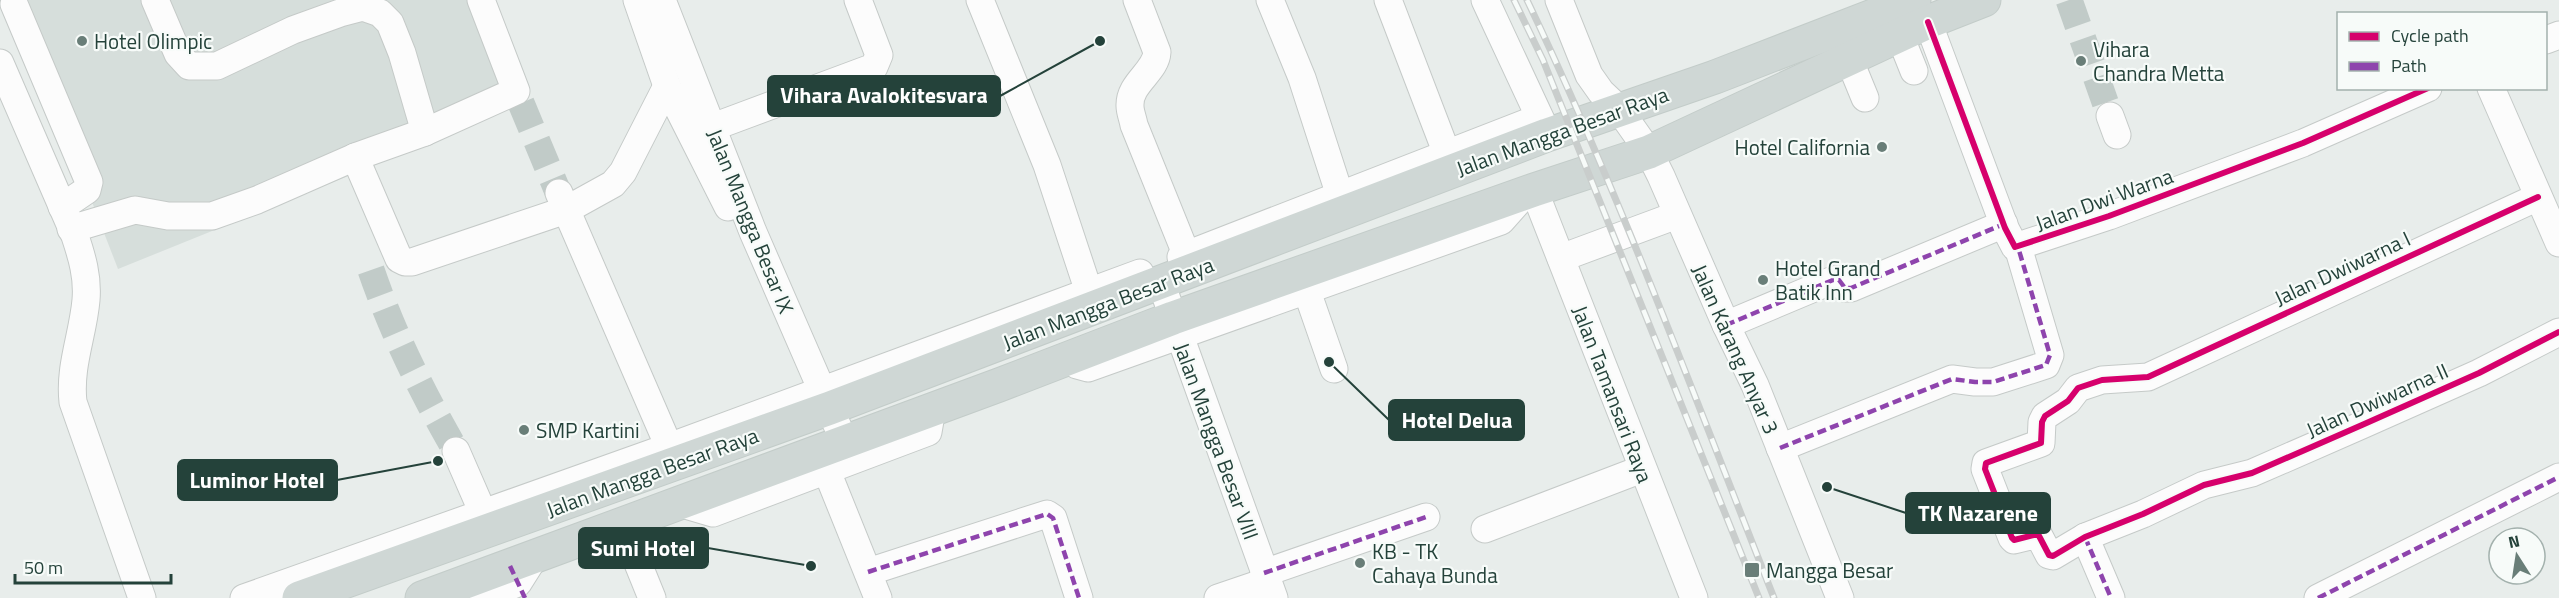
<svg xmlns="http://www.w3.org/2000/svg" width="2559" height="598" font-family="'Titillium Web',sans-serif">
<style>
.built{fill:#d6dedb}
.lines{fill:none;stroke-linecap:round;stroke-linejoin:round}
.minor-tunnel{stroke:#c1cbc8;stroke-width:27;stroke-dasharray:27 14;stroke-linecap:butt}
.minor-casing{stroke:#c5cac8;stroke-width:29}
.major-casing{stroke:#c3ccc9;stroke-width:35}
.minor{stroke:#fcfcfc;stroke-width:27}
.major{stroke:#cfd7d5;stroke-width:33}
.rail-casing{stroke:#c9cdcc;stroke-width:7}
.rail{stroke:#f7fbf9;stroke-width:4.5;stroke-dasharray:14;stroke-linecap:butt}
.quiet{stroke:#8e44ad;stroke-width:4.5;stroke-dasharray:9 4.5;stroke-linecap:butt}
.cycleway-casing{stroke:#f7fbf9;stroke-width:10}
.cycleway{stroke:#d6006c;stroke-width:6}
.poi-dot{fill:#697e78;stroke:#f7fbf9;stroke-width:2}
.labels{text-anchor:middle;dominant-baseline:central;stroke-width:4.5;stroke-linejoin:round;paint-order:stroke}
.poi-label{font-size:21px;fill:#24423a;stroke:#f7fbf9;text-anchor:start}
.street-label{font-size:21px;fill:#24423a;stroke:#f7fbf9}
.leader{fill:none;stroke:#24423a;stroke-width:2}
.callout-dot{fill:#24423a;stroke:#f7fbf9;stroke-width:2}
.callout{fill:#24423a;stroke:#24423a;stroke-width:2}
.callout-label{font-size:22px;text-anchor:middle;font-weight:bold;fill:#fff}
</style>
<rect width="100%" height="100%" fill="#e8edeb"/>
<!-- built -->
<path class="built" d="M28,0H489L522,85L435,141L118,269L32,47Z"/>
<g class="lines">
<!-- minor-tunnel -->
<g class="minor-tunnel">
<path d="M2069,0L2110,116"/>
<path d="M521,103L558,192"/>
<path d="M371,270C393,334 422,392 456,451"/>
</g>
<defs>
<g id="minor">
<path d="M155,0L178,54L189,66H217L293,30L340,13L363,7L380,13L390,23L402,53L425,132"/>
<path d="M637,0L667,86L728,207"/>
<path d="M662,0L753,232L844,441"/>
<path d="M980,0L1047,165L1089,292"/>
<path d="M1137,0L1157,52C1156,72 1129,83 1130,106C1130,112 1133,119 1134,125L1193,271"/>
<path d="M1270,0L1302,78L1345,211"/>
<path d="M1388,0L1447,154"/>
<path d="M1485,0L1547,133"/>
<path d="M1559,0L1589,75L1601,92L1618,108L1649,152L1661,176L1726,325L1755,385L1840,598"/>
<path d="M14,4L89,182L87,190L62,207"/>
<path d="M1928,22L2005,228L2015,247L2109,216L2303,143L2428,88"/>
<path d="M1900,36L1914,71"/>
<path d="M2546,40L2559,35"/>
<path d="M1849,59L1865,98"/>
<path d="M0,63L75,236C82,257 88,277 86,300C83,335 69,366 73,402L142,598"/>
<path d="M2491,88L2559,243"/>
<path d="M2110,116L2117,135"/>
<path d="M713,127L874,67L879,55L858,0"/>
<path d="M355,157L399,259L405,262H412L566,210L613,184L623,172L667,86"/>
<path d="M1534,190L1694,598"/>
<path d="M559,193L676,463"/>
<path d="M2538,197L2148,377L2102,380L2078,388L2068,401L2045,416L2042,422L2041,443L1986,463L1985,469L2012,538L2014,540L2038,534L2049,555L2053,556L2085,537L2143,514L2204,485L2252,473L2362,425L2479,373L2559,332"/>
<path d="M71,229L135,210L168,216H212L257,200L355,157L425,132L516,91L481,0"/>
<path d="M1181,257L1539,118"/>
<path d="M1561,258L1677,215"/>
<path d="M1301,274L1334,369"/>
<path d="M1161,283L1274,598"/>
<path d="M1726,325L1833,280H1839L1845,288H1851L2004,224"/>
<path d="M1077,365L1088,368L1501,221L1526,193"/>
<path d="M1780,448L1952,379L1975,382H1993L2046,365L2050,355L2018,247"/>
<path d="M456,451L490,529"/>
<path d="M820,454L878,598"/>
<path d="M679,503L713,513L928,432L932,409"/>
<path d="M622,524L652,598"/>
<path d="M1485,529L1642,469"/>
<path d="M2085,537L2111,598"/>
<path d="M868,572L1047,514L1053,518L1079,598"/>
<path d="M1264,573L1426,517"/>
<path d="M244,598L669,447L1140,273"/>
<path d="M479,598L518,583L535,556"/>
<path d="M1218,598L1268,581"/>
<path d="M2318,598L2559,477"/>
</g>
<g id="major">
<path d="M299,598L830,408L1547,135L1715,77L1914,0"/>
<path d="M422,598L999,385L1173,318L1534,190L1649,152L1928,22L1984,0"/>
</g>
</defs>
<!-- minor casing -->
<use href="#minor" class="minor-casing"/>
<!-- major casing -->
<use href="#major" class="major-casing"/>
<!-- minor -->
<use href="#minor" class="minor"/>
<!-- major -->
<use href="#major" class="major"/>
<defs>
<g id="rail">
<path d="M1514,0L1543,60L1759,598"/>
<path d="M1527,0C1620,195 1695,398 1774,598"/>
</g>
</defs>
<!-- rail casing -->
<use href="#rail" class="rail-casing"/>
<!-- rail -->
<use href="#rail" class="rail"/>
<!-- quiet -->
<g class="quiet">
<path d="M1726,325L1833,280H1839L1845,288H1851L2004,224"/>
<path d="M1780,448L1952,379L1975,382H1993L2046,365L2050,355L2018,247"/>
<path d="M2085,537L2111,598"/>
<path d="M510,566L525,598"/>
<path d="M868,572L1047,514L1053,518L1079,598"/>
<path d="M1264,573L1426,517"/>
<path d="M2318,598L2559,477"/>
</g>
<defs>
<g id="cycleway">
<path d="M1928,22L2005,228L2015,247L2109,216L2303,143L2428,88"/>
<path d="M2538,197L2148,377L2102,380L2078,388L2068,401L2045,416L2042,422L2041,443L1986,463L1985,469L2012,538L2014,540L2038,534L2049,555L2053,556L2085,537L2143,514L2204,485L2252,473L2362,425L2479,373L2559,332"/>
</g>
</defs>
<!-- cycleway casing -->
<use href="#cycleway" class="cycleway-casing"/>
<!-- cycleway -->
<use href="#cycleway" class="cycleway"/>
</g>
<!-- markers -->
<g class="poi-dot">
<circle cx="82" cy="41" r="6"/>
<circle cx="2081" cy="61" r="6"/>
<circle cx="1882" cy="147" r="6"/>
<circle cx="1763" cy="280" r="6"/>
<circle cx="524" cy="430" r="6"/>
<circle cx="1360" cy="563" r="6"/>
<rect x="1744" y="562" width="16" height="16" rx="3"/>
</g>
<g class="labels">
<!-- poi labels -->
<g class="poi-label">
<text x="94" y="41">Hotel Olimpic</text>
<text x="2093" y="49">Vihara<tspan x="2093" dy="24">Chandra Metta</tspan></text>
<text x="1870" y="147" text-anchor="end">Hotel California</text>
<text x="1775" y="268">Hotel Grand<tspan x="1775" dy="24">Batik Inn</tspan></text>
<text x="536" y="430">SMP Kartini</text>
<text x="1372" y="551">KB - TK<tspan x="1372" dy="24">Cahaya Bunda</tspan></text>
<text x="1766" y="570">Mangga Besar</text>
</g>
<!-- street labels -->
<g class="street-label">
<text transform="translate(1562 131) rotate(-20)">Jalan Mangga Besar Raya</text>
<text transform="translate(2104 199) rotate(-20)">Jalan Dwi Warna</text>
<text transform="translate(751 221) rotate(68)">Jalan Mangga Besar IX</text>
<text transform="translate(2342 268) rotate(-25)">Jalan Dwiwarna I</text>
<text transform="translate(1108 303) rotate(-21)">Jalan Mangga Besar Raya</text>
<text transform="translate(1736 349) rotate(66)">Jalan Karang Anyar 3</text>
<text transform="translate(1613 394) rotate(69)">Jalan Tamansari Raya</text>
<text transform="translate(2377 400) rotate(-24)">Jalan Dwiwarna II</text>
<text transform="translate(1217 441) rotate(70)">Jalan Mangga Besar VIII</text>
<text transform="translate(652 472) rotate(-20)">Jalan Mangga Besar Raya</text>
</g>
</g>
<!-- callouts -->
<path class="leader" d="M1100 41L1000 96M1329 362L1389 420M438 461L337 480M1827 487L1906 513M811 566L708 548"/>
<g class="callout-dot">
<circle cx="1100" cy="41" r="6"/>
<circle cx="1329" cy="362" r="6"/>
<circle cx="438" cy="461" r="6"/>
<circle cx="1827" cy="487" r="6"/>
<circle cx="811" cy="566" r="6"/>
</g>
<g class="callout">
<rect x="768" y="76" width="232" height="40" rx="6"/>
<rect x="1389" y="400" width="135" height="40" rx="6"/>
<rect x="178" y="460" width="159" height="40" rx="6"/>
<rect x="1906" y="493" width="144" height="40" rx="6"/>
<rect x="579" y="528" width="129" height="40" rx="6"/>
</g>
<g class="callout-label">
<text x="884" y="103">Vihara Avalokitesvara</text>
<text x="1457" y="428">Hotel Delua</text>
<text x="257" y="488">Luminor Hotel</text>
<text x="1978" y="521">TK Nazarene</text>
<text x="643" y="556">Sumi Hotel</text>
</g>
<!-- legend -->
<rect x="2337" y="12" width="210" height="78" fill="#f7fbf9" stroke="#a3b1ad" stroke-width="1.5"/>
<rect x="2349" y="32" width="30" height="9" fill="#d6006c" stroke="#a3b1ad" stroke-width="1.5"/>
<text x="2391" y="42" font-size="18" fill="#24423a">Cycle path</text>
<rect x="2349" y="62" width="30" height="9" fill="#8e44ad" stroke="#a3b1ad" stroke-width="1.5"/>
<text x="2391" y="72" font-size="18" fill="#24423a">Path</text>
<!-- north arrow -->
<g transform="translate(2517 556) rotate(348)"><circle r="28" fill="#f7fbf9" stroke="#a3b1ad" stroke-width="1.5"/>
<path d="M0-4.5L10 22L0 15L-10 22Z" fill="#697e78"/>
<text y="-9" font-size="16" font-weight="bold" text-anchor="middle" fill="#24423a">N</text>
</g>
<!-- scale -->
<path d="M15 574v9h156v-9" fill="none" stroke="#24423a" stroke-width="3"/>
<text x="24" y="574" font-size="18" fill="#24423a" stroke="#f7fbf9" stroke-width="4.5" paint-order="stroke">50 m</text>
</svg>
